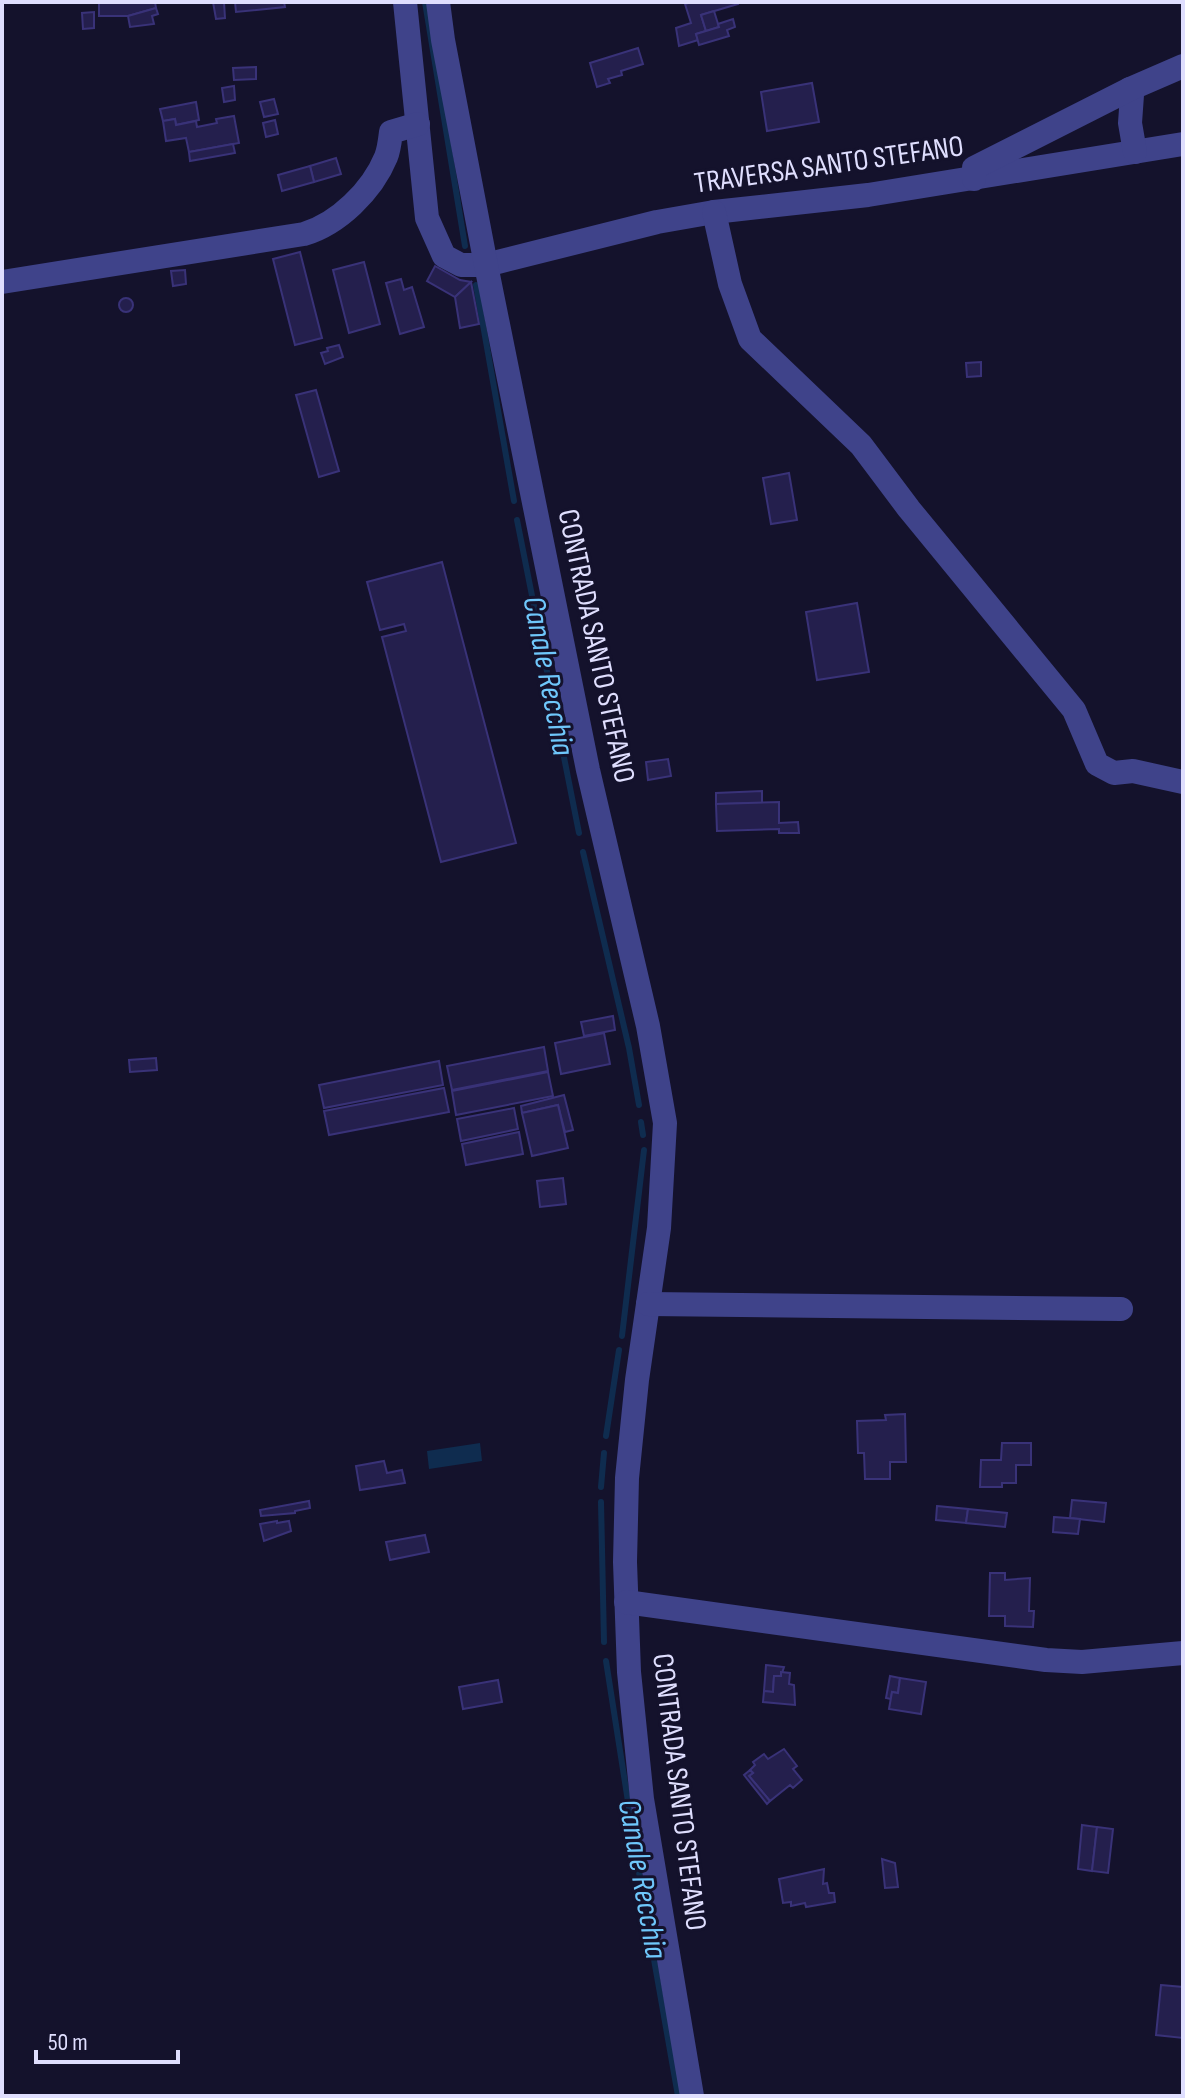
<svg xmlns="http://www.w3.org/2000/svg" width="1185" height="2098" font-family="'Sofia Sans Condensed',sans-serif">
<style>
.water{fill:#0f2c4f}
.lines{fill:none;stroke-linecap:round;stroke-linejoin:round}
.stream{stroke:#0f2c4f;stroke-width:6}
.building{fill:#241f4d;stroke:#393278;stroke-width:2}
.minor{stroke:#3f438a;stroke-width:24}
.labels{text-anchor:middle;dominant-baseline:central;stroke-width:6;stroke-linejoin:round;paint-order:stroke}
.street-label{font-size:30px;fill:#dfdefe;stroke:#14122c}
.water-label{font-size:32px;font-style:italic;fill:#6fc7fb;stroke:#14122c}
</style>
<rect width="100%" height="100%" fill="#14122c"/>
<!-- water -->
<path class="water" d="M480,1443L482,1461L429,1469L427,1451Z"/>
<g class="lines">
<!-- stream -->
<g class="stream">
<path d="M425,2L465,246"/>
<path d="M476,285L514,501"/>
<path d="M517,520L579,833"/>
<path d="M583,852L629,1048L639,1105"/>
<path d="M641,1122L643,1135"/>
<path d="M622,1336L644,1150"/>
<path d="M606,1436L619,1350"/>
<path d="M601,1487L604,1453"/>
<path d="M601,1502L604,1642"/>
<path d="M606,1661L642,1891L678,2096"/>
</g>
</g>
<!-- building -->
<g class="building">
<path d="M99,2H155L156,8L128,16H99Z"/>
<path d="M213,2H224L225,18L216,19Z"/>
<path d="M235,2H284L285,7L236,12Z"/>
<path d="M692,2H738V4L701,15L706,31L696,34L698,40L679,46L676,28L691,23L685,4Z"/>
<path d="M156,8L158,14L152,16L154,24L130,27L128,16Z"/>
<path d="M714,11L719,27L706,31L701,15Z"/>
<path d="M94,12V28L83,29L82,13Z"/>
<path d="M733,19L735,27L727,30L729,36L699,45L696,34L719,27L718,24Z"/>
<path d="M638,48L643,64L621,71L622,75L608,79L610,83L597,87L590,63Z"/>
<path d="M256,67V79L234,80L233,68Z"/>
<path d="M812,83L819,122L767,131L761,92Z"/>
<path d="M234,86L235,100L224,102L222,88Z"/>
<path d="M274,99L278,114L264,117L260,102Z"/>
<path d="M196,102L199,120L176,125L175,119L163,121L160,109Z"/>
<path d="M234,116L239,143L189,152L186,138L166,141L163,121L175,119L176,125L196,121L197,127L217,123L216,119Z"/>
<path d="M275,120L278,134L266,137L263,123Z"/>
<path d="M233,144L235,153L190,161L189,152Z"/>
<path d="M336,158L341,174L314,182L310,166Z"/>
<path d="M310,166L314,182L282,191L278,175Z"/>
<path d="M300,252L322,338L295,345L273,259Z"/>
<path d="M364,262L380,324L349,333L333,270Z"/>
<path d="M435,266L460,280L471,282L455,297L427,281Z"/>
<path d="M185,270L186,284L173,286L171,271Z"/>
<path d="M401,279L404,290L412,287L424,327L400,334L386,283Z"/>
<path d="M471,282L479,324L460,328L455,297Z"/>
<circle cx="126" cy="305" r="7"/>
<path d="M339,345L343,357L325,364L321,353L328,351L327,348Z"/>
<path d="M981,362V376L967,377L966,363Z"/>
<path d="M316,390L339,471L319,477L296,395Z"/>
<path d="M789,473L797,520L771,524L763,478Z"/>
<path d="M442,562L516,843L441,862L382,637L406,631L404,624L380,630L367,582Z"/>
<path d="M857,603L869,672L817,680L806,612Z"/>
<path d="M668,759L671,776L648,780L646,762Z"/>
<path d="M762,791V803L716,804V793Z"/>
<path d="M779,802V823L798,822L799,833H779V829L717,831L716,804Z"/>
<path d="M613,1016L615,1030L584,1036L581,1022Z"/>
<path d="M604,1033L610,1064L561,1074L555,1043Z"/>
<path d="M544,1047L548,1071L452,1090L447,1066Z"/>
<path d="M156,1058L157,1070L130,1072L129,1060Z"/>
<path d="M439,1061L443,1085L324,1108L319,1085Z"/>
<path d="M548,1072L553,1096L456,1115L452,1091Z"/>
<path d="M444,1088L449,1112L329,1135L324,1111Z"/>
<path d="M564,1095L573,1130L565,1132L558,1105L522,1113L521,1106Z"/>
<path d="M558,1105L568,1148L532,1156L522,1113Z"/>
<path d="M514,1108L518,1129L461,1141L457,1119Z"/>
<path d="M519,1132L523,1154L466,1165L462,1144Z"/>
<path d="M563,1178L566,1204L540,1207L537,1181Z"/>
<path d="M905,1414L906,1462H890V1479H865L864,1453H858L857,1421L886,1420L885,1415Z"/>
<path d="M1002,1443H1031V1465H1016V1483H1002V1487H980L981,1460H1001Z"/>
<path d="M384,1461L387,1473L402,1470L405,1483L360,1490L356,1466Z"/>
<path d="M1072,1500L1106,1503L1104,1522L1070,1518Z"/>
<path d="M309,1501L310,1508L295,1511V1513L261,1516L260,1510Z"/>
<path d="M937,1506L968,1509L966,1523L936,1520Z"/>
<path d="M968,1509L1007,1513L1005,1527L966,1523Z"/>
<path d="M1054,1517L1080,1519L1078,1534L1053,1532Z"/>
<path d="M277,1521V1523L289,1521L291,1531L264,1541L260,1524Z"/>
<path d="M425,1535L429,1552L390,1560L386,1542Z"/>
<path d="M990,1573H1005V1580L1030,1578L1029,1611H1034L1033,1627L1005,1626V1616H989Z"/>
<path d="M766,1665L784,1667L781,1676H774L773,1692L764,1691Z"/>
<path d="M781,1672L790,1673L789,1684L794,1685L795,1705L763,1702L764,1691L773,1692L774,1676H781Z"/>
<path d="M890,1676L900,1678L898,1693L892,1692L891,1699L886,1698Z"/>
<path d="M900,1678L926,1682L921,1714L889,1709L892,1692L898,1693Z"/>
<path d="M498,1680L502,1702L463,1709L459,1687Z"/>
<path d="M784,1749L797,1766L793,1769L802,1780L793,1788L790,1785L770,1801L749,1776L753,1773L750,1770L755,1765L753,1762L764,1754L768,1759Z"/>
<path d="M750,1770L753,1773L749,1776L770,1801L767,1804L744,1775Z"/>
<path d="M1082,1825L1097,1827L1092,1871L1078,1869Z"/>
<path d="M1097,1827L1113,1829L1108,1873L1092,1871Z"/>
<path d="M882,1859L895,1863L898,1887L885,1888Z"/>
<path d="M824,1869L823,1884L827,1883L829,1893H834L835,1902L806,1907L805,1903L791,1906V1902L783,1903L779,1879Z"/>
<path d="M1161,1985L1183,1987V2038L1156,2035Z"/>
</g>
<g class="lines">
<!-- minor -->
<g class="minor">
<path d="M405,2L427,218L444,256L461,265H486L657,222L714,212L868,195L1183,144"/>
<path d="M438,2L443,40L486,265L588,770L648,1026L665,1123L659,1228L637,1380L627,1478L625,1562L629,1672L642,1799L692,2096"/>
<path d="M1130,89L1132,95L1130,123L1135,152"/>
<path d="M974,179V168L1130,89L1183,66"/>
<path d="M714,212L730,284L750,339L861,445L909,509L1074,710L1097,764L1114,773L1133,771L1183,782"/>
<path d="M2,282L304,234C338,224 372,191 386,157C389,150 390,140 391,132L418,124"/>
<path d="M648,1304L1121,1309"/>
<path d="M626,1602L1046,1660L1082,1662L1183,1653"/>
</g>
</g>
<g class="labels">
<!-- street labels -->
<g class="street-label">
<text transform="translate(829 165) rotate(-8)">TRAVERSA SANTO STEFANO</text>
<text transform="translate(596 646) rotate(78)">CONTRADA SANTO STEFANO</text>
<text transform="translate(679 1792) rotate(83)">CONTRADA SANTO STEFANO</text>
</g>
<!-- water labels -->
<g class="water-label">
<text transform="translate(548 676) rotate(79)">Canale Recchia</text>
<text transform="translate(642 1879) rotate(80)">Canale Recchia</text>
</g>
</g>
<!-- border -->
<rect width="1185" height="2098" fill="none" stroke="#dfdefe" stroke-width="8"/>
<!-- scale -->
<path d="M36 2050v12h142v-12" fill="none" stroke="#dfdefe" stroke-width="4"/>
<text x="48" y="2050" font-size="24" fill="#dfdefe" stroke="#14122c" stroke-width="6" paint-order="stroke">50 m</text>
</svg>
